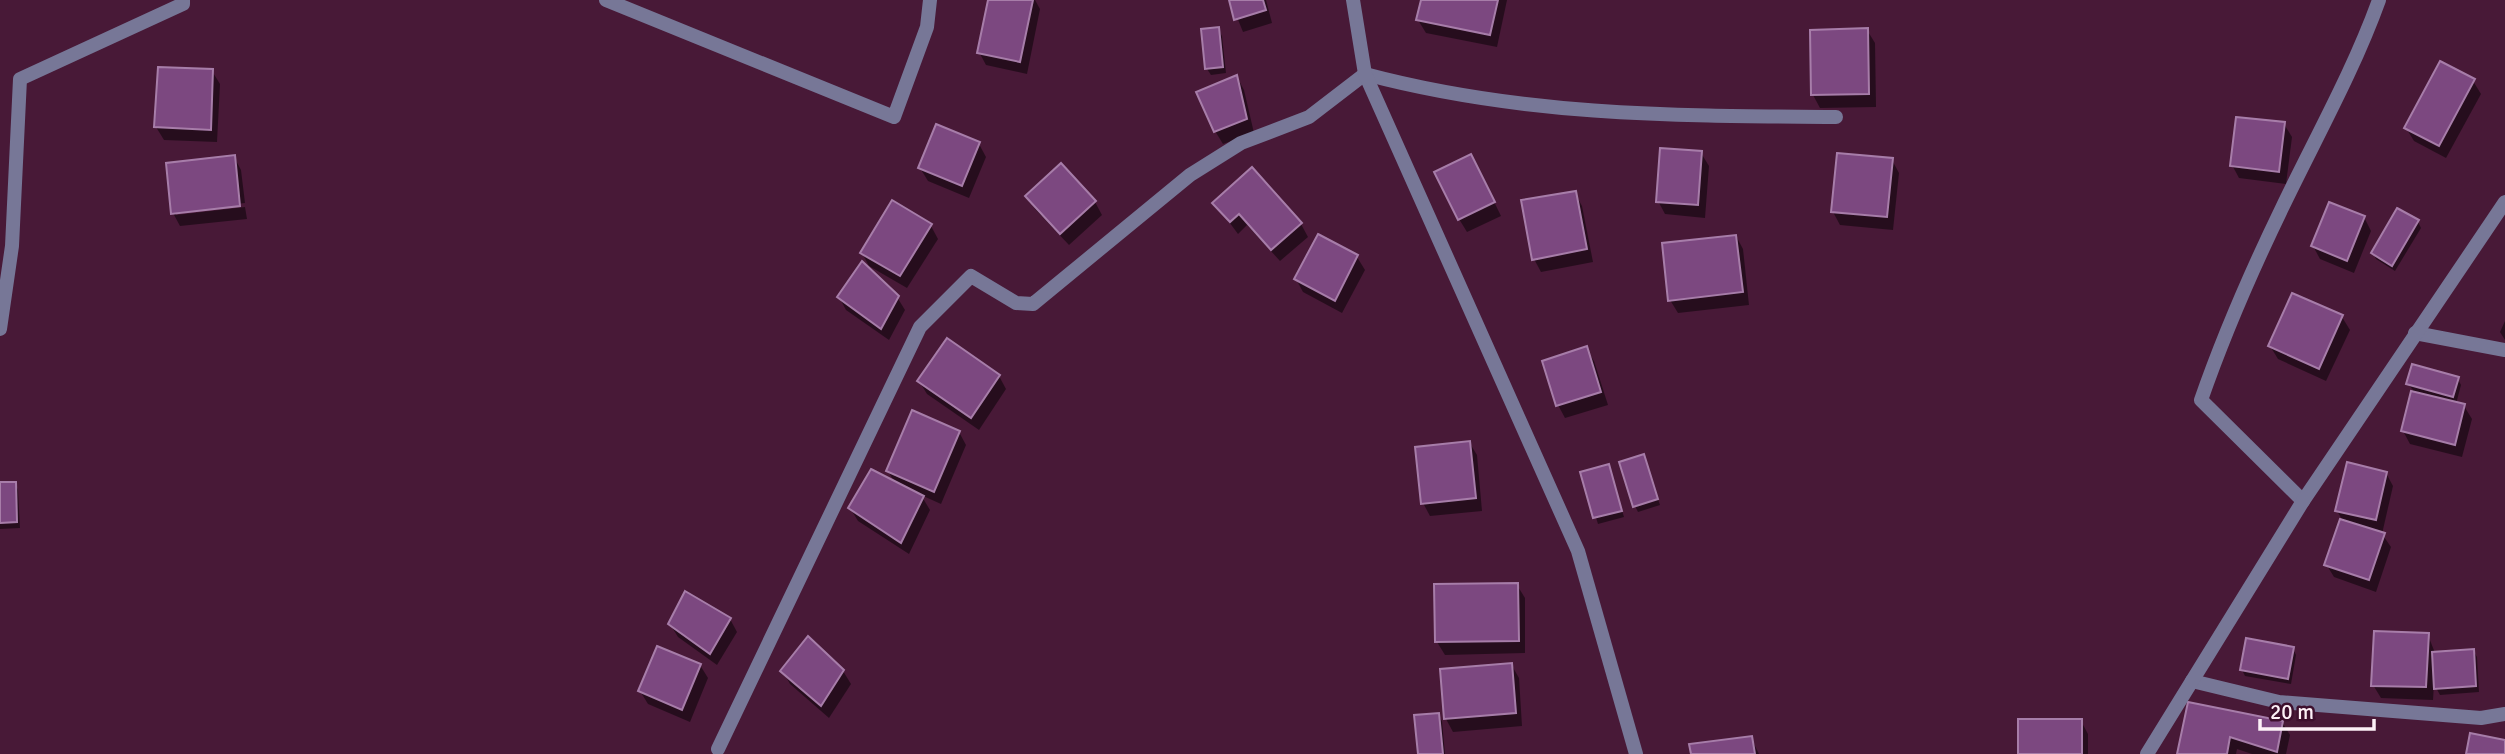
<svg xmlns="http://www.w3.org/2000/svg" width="2505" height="754" font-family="Signika,sans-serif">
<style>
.shadow{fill:#0007}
.building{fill:#7c4880;stroke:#a77da9;stroke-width:2}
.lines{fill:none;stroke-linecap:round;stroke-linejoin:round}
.minor{stroke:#777797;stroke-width:14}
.tertiary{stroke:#777797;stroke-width:14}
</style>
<rect width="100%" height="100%" fill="#481937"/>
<!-- shadow -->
<g class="shadow">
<path d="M990,0H1035L1040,9L1027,74L986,65L979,52Z"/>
<path d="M1230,0H1266L1272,23L1243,32Z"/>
<path d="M1422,0H1507L1497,47L1426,33L1418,20Z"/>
<path d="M1218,29L1222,36L1226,73L1211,75L1207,69Z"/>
<path d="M1867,30L1875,43L1876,107L1820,108L1813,95Z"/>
<path d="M212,71L220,84L217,142L164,140L156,127Z"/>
<path d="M1237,77L1244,90L1254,133L1223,144L1215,131Z"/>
<path d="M2473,81L2481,94L2446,158L2414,141L2406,128Z"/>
<path d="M2284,124L2292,137L2286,184L2239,178L2232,165Z"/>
<path d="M979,144L986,157L969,198L928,181L920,168Z"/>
<path d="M1701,153L1709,166L1705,218L1665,214L1658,201Z"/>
<path d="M234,157L241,170L245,203L176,211V215L245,207L247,219L180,226L173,213Z"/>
<path d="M1892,160L1899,173L1893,230L1840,225L1833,212Z"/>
<path d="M1478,169L1501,216L1467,232L1459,219Z"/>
<path d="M1575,193L1582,206L1593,262L1541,272L1534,259Z"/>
<path d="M1027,196L1095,202L1102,215L1069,245L1035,209Z"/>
<path d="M1215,203L1301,224L1308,237L1280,261L1247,225L1238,234Z"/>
<path d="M2364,217L2371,231L2354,273L2320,259L2313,246Z"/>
<path d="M2418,222L2421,228L2395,271L2376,259L2373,253Z"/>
<path d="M931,226L938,239L907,288L869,266L862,253Z"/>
<path d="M1736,236L1743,249L1749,305L1678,313L1670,300Z"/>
<path d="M1357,257L1365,270L1342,313L1303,292L1296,279Z"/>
<path d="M839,297H897L905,310L889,340L846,310Z"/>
<path d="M2342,317L2350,330L2326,381L2278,359L2270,346Z"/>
<path d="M2505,321V340L2500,332Z"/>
<path d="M1586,349L1594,361L1608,405L1565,418L1558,405Z"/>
<path d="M999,376L1006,389L979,430L927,394L919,381Z"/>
<path d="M2458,379L2461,385L2456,404L2464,406L2472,419L2462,457L2410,444L2403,431L2413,390L2408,384Z"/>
<path d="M959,432L966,445L941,504L921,495L930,510L909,554L858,521L850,508L895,483L888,471Z"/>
<path d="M1469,442L1477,455L1482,511L1430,516L1423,503Z"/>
<path d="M1643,456L1660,505L1638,512L1635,506Z"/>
<path d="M1608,466L1624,517L1598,524L1582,473Z"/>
<path d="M2386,473L2393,486L2382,534L2391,547L2376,592L2334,577L2326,564L2343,521L2337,511Z"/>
<path d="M15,483L18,490L20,528L0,529V484Z"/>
<path d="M1517,585L1525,598V653L1445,655L1437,642Z"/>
<path d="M730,619L737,632L717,665L678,637L670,624Z"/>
<path d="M2428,635L2435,653L2473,650L2477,657L2479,692L2440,695L2434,684L2433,700L2381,698L2373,685Z"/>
<path d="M2293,649L2296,655L2291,684L2245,676L2242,670Z"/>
<path d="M1511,664L1519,678L1522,726L1453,732L1446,719Z"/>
<path d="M700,665L708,678L690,722L648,704L640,691Z"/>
<path d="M783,671H843L851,684L829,718L790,684Z"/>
<path d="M2189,704L2282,722L2290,735L2286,754H2252L2237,749L2236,754H2179Z"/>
<path d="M1438,715L1442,721L1445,754H1419Z"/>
<path d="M2081,721L2088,734V754H2020Z"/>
<path d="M1751,738L1759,754H1693Z"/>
</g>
<!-- building -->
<g class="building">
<path d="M988,0H1033L1020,62L977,53Z"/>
<path d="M1229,0H1263L1266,10L1234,20Z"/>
<path d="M1421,0H1498L1490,35L1416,20Z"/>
<path d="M1219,27L1223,67L1205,69L1201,29Z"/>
<path d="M1868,28L1869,94L1811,95L1810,30Z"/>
<path d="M2440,61L2475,79L2439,146L2404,128Z"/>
<path d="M158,67L213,69L211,130L154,127Z"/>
<path d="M1237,75L1247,119L1214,132L1196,92Z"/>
<path d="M2236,117L2285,122L2279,172L2230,166Z"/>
<path d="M936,124L980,142L962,186L918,168Z"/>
<path d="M1660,148L1702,151L1698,205L1656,202Z"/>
<path d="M1837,153L1893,158L1887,217L1831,212Z"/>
<path d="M1471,154L1495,202L1458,220L1434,172Z"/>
<path d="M235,155L240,206L171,214L166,163Z"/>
<path d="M1061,163L1096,201L1060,234L1025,196Z"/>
<path d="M1252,167L1302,223L1271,250L1239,214L1230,222L1212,203Z"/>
<path d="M1576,191L1587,249L1532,260L1521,200Z"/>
<path d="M892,200L932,224L900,276L860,253Z"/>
<path d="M2329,202L2365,216L2347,261L2311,246Z"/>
<path d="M2397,208L2419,220L2392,266L2371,253Z"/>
<path d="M1318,234L1358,255L1335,301L1294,279Z"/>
<path d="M1736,235L1743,292L1668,301L1662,243Z"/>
<path d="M862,261L899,296L881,329L837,297Z"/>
<path d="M2292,293L2343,315L2319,369L2268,346Z"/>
<path d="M947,338L1000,375L971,418L917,381Z"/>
<path d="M1587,346L1601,392L1556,406L1542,361Z"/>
<path d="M2412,364L2459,377L2453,397L2406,384Z"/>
<path d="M2411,391L2465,404L2455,445L2401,431Z"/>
<path d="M912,410L960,431L934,492L886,471Z"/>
<path d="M1470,441L1476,498L1421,504L1415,447Z"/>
<path d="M1644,454L1658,499L1633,507L1619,462Z"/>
<path d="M2347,462L2387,472L2376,520L2335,511Z"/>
<path d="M1609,464L1622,511L1593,518L1580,472Z"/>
<path d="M871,469L924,496L901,543L848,508Z"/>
<path d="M0,482H16L17,522L0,523Z"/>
<path d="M2340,519L2385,533L2369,580L2324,565Z"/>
<path d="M1518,583L1519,641L1435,642L1434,584Z"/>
<path d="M685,591L731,618L710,654L668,624Z"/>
<path d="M2374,631L2429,633L2426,687L2371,686Z"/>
<path d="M808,636L844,670L821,706L780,671Z"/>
<path d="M2246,638L2294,647L2288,679L2240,670Z"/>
<path d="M657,646L701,664L682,710L638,691Z"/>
<path d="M2474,649L2476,686L2434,689L2432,652Z"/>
<path d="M1512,663L1516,713L1444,719L1440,669Z"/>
<path d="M2188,702L2283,721L2277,752L2230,737L2227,754H2177Z"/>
<path d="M1439,713L1443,754H1418L1414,715Z"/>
<rect x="2018" y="719" width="64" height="35"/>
<path d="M2470,733L2505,740V754H2466Z"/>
<path d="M1752,736L1755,754H1691L1689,744Z"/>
</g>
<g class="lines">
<!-- minor -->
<g class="minor">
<path d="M606,0L894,117L927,27L930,0"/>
<path d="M0,329L12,246L20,79L183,4V0"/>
<path d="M2415,333L2505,350"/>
<path d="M2303,501L2201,400C2224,334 2252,270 2282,208C2315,139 2353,72 2379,0"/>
<path d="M2192,681L2279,702L2481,718L2505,714"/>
<path d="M718,749L920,327L971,276L1016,303L1033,304L1190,175L1241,143L1309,117L1365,74C1523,116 1674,116 1836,117"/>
<path d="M2147,754L2303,501L2505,202"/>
</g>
<!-- tertiary -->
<path class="tertiary" d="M1353,0L1365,74L1578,551L1636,754"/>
</g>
<!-- scale -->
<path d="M2260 719v10h114v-10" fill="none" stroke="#fdf1f7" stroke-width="3.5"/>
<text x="2270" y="719" font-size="21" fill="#fdf1f7" stroke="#3d0f2d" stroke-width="5" paint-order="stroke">20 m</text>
</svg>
